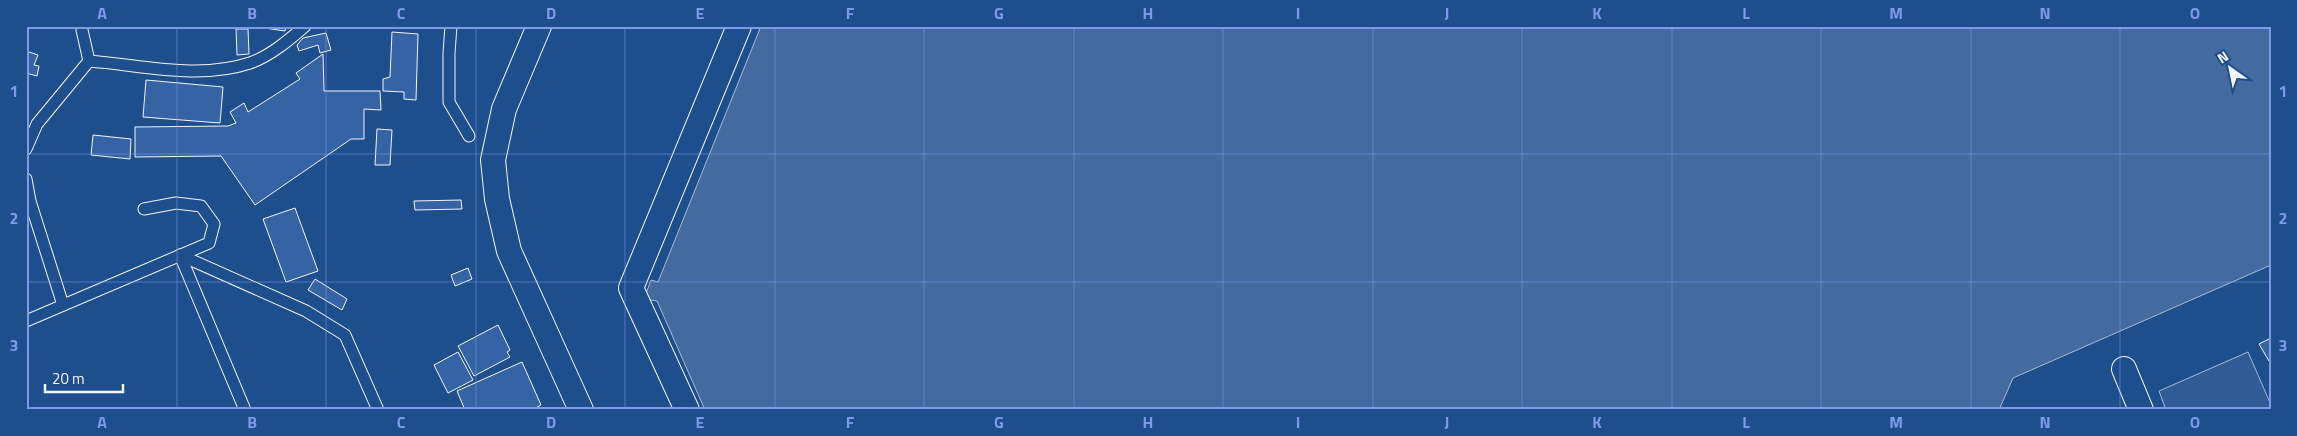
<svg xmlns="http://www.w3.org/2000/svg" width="2297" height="436" font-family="'Titillium Web',sans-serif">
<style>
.built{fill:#305b95;stroke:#a8bbd7}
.water{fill:#446ba0;stroke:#a8bbd7}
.building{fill:#3563a3;stroke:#f2f6ff}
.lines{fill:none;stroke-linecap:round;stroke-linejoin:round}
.service-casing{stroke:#f2f6ff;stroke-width:13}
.minor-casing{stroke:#f2f6ff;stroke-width:26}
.service{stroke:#1f4e8c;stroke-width:11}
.minor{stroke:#1f4e8c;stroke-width:24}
.grid{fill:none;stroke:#7d9aea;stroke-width:1;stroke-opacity:0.55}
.neatline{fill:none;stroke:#7d9aea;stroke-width:2}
.grid-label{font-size:16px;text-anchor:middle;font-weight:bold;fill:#7d9aea}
</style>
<rect width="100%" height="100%" fill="#1f4e8c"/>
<!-- built -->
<path class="built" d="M2248,352L2271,405V410H2166L2159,391Z"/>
<!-- water -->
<path class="water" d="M761,26H2271V265L2013,378L1999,410H705L657,301L644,299L651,280L658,282Z"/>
<!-- building -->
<g class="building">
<path d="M251,26H286L285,31Z"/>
<path d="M236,29H248L249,54L237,55Z"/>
<path d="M392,32L418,34L416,100L404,99V92L383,91V79L390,77Z"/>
<path d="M326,33L331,50L320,53L318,45L299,51L297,45L303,38Z"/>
<path d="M26,51L38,55L34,65L39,66L37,76L26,73Z"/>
<path d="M323,54L324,91H380L381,110L364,109V139H351L255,205L221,156L135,157V127L228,126L236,123L230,112L244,103L248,112L300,79L296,73Z"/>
<path d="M146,80L223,87L220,123L143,117Z"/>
<path d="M377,129L392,130L390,165H375Z"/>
<path d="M93,135L131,139L130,159L91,155Z"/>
<path d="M461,200L462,209L415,210L414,201Z"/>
<path d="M295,208L318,271L286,282L263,219Z"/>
<path d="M468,268L472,279L455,286L451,275Z"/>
<path d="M315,279L347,299L342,310L308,290Z"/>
<path d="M498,325L510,350L507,352L510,357L474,376L458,346Z"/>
<path d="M2271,338V360L2269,361L2259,344Z"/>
<path d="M458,352L473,380L448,393L434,365Z"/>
<path d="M522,362L541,405L532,410H490L489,408L465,410L457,391Z"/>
</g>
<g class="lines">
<defs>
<g id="service">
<path d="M451,26L449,53V102L469,136"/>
<path d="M82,30L89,61C142,65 198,80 250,63C270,56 289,40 305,26"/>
<path d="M26,149L37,124L89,61"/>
<path d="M26,179L30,201L63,305"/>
<path d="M180,255L306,311L345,335L378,410"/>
<path d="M180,255L245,410"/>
<path d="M26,321L209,243L214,224L201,206L176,203L144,209"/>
</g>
<g id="minor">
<path d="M539,26L504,109L493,160L497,199L509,251L581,410"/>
<path d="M2124,369L2141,410"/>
<path d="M687,410L631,288L739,26"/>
</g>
</defs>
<!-- service casing -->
<use href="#service" class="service-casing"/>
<!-- minor casing -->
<use href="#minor" class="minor-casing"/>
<!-- service -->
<use href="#service" class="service"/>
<!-- minor -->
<use href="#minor" class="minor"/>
</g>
<!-- grid -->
<path class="grid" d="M177,26V410M326,26V410M476,26V410M625,26V410M775,26V410M924,26V410M1074,26V410M1223,26V410M1373,26V410M1522,26V410M1672,26V410M1821,26V410M1971,26V410M2120,26V410M26,154H2271M26,282H2271"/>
<!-- border -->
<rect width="2297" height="436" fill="none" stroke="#1f4e8c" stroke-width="55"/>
<!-- north arrow -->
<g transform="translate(2230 68) rotate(327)" stroke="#1f4e8c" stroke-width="4" paint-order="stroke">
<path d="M0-4L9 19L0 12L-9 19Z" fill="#f2f6ff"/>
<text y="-8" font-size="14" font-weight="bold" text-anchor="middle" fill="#f2f6ff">N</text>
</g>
<!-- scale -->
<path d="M45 384v8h78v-8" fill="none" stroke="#f2f6ff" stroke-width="2.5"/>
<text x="52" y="384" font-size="15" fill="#f2f6ff" stroke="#1f4e8c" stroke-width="4" paint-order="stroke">20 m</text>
<rect x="28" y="28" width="2242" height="380" class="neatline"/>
<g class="grid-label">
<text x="102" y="19">A</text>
<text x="252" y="19">B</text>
<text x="401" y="19">C</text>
<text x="551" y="19">D</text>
<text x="700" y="19">E</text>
<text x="850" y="19">F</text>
<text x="999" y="19">G</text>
<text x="1148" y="19">H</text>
<text x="1298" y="19">I</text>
<text x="1447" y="19">J</text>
<text x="1597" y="19">K</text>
<text x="1746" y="19">L</text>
<text x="1896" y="19">M</text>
<text x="2045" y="19">N</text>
<text x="2195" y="19">O</text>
<text x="14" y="97">1</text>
<text x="2283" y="97">1</text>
<text x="14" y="224">2</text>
<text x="2283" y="224">2</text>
<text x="14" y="351">3</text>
<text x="2283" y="351">3</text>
<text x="102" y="428">A</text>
<text x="252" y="428">B</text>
<text x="401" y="428">C</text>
<text x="551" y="428">D</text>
<text x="700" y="428">E</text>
<text x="850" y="428">F</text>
<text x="999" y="428">G</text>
<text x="1148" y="428">H</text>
<text x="1298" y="428">I</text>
<text x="1447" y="428">J</text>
<text x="1597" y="428">K</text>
<text x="1746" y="428">L</text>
<text x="1896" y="428">M</text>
<text x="2045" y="428">N</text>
<text x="2195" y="428">O</text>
</g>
</svg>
